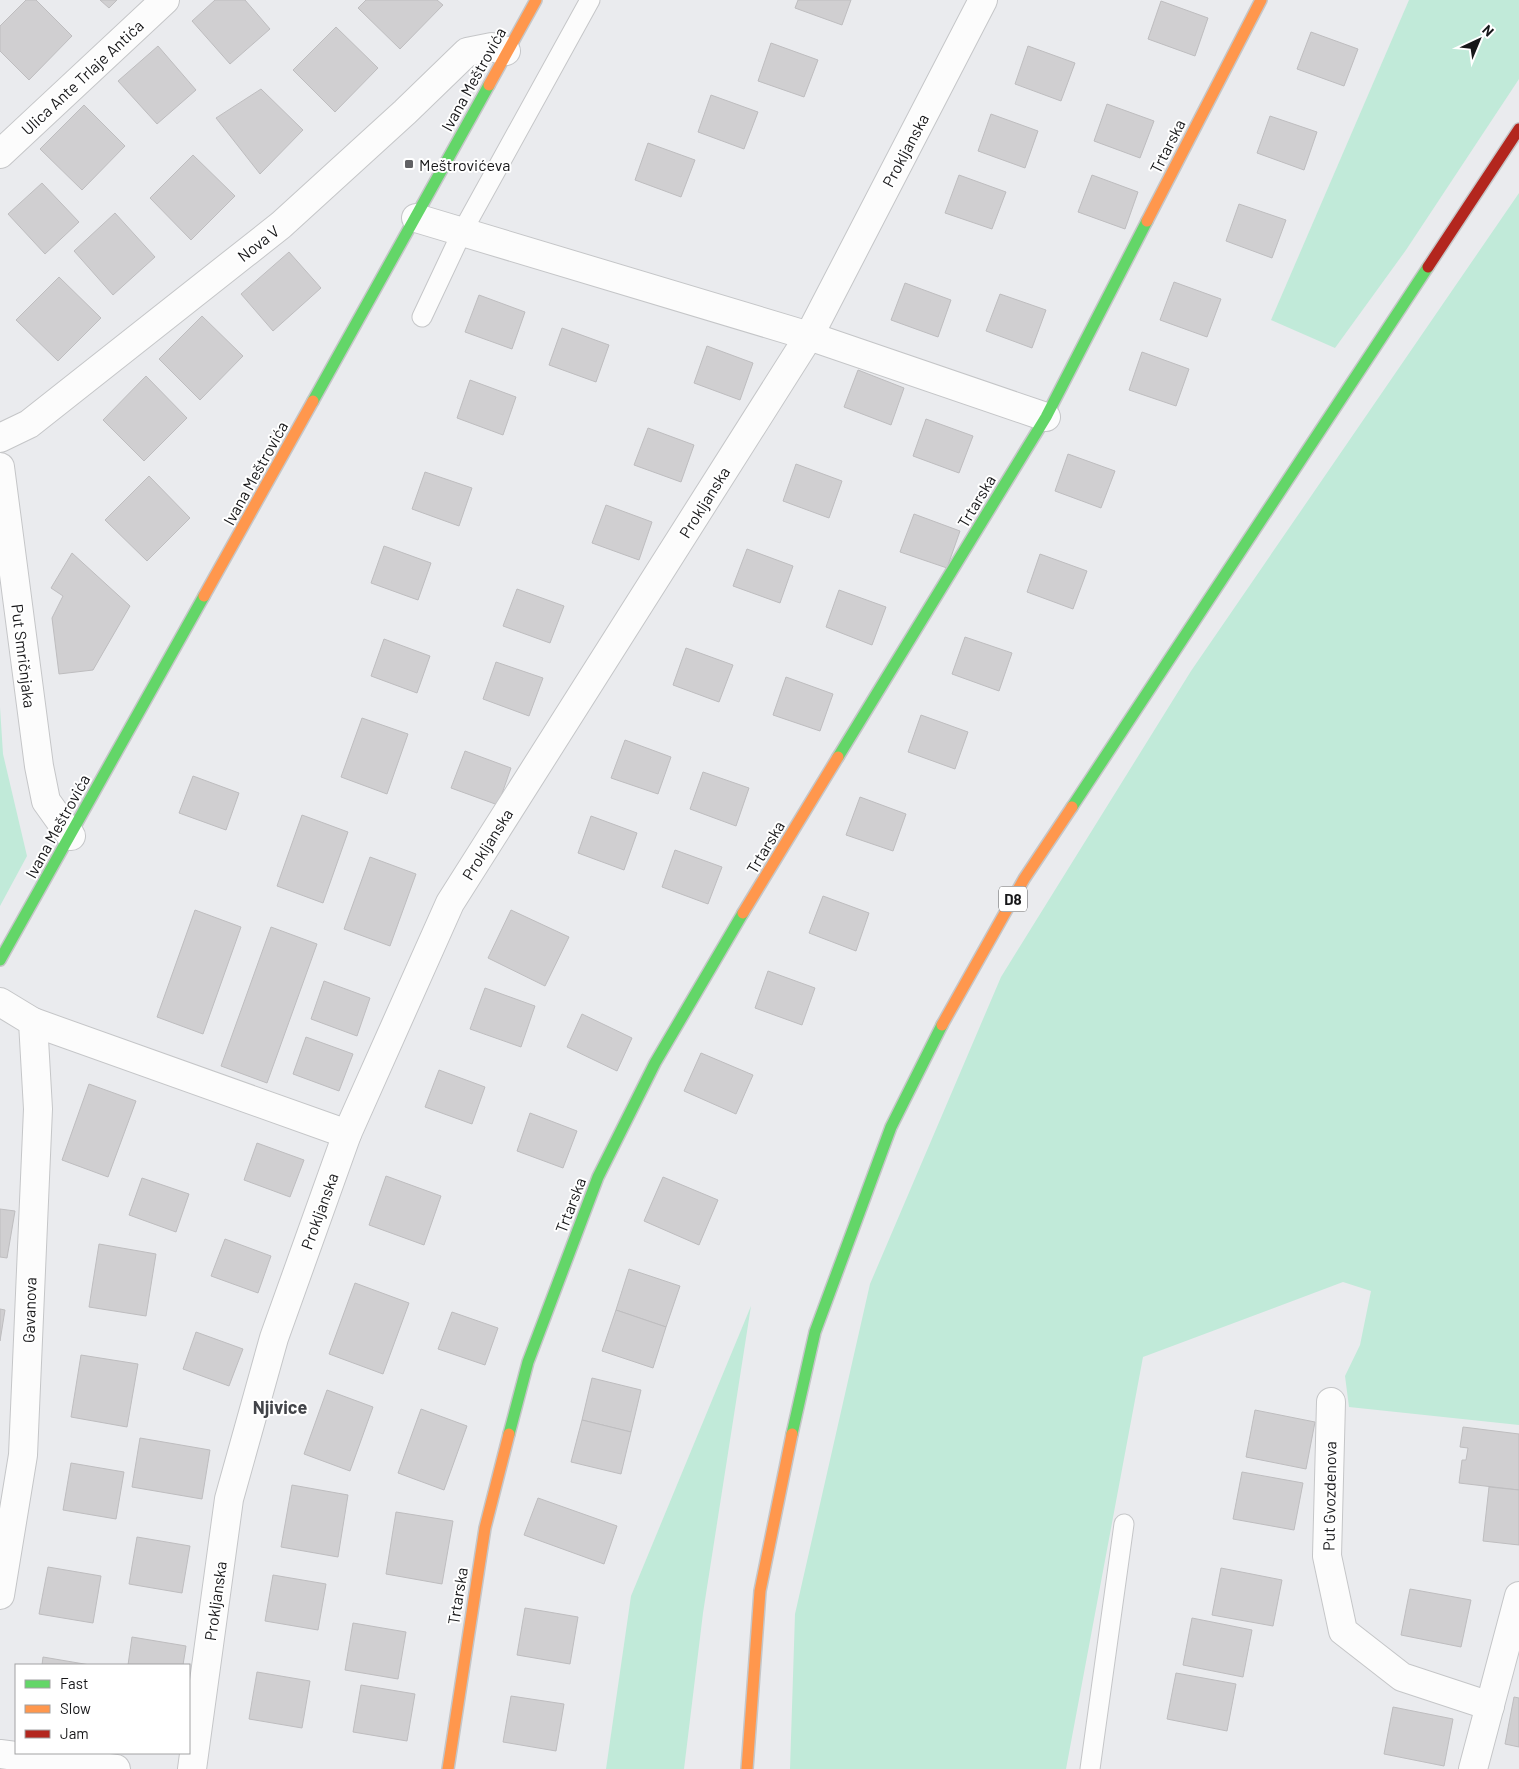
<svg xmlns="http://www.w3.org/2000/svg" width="1519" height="1769" font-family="Barlow,sans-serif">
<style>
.green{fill:#c1ead9}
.building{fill:#d0cfd1;stroke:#bebdbf}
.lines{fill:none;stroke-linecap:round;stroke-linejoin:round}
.lane-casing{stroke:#c5c6c8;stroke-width:21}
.street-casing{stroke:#c5c6c8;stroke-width:30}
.fast-casing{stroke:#c5c6c8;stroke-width:14}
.slow-casing{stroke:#c5c6c8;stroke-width:14}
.jam-casing{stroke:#c5c6c8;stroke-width:14}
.lane{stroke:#fcfcfc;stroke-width:19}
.street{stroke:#fcfcfc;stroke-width:28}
.fast{stroke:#63d668;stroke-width:11}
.slow{stroke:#ff974d;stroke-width:11}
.jam{stroke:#b3261e;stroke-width:11}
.poi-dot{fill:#616164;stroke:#fff;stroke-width:2}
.labels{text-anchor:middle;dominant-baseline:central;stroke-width:4;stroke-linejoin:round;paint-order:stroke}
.shield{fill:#fff;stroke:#5d5d5e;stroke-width:1}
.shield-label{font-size:15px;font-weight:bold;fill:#171719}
.street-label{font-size:16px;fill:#171719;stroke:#fff}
.poi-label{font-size:16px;fill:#171719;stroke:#fff;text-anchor:start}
.neighbourhood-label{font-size:18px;font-weight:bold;fill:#424449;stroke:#fff}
</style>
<rect width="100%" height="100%" fill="#eaebee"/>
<!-- green -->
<g class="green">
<path d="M1409,0H1519V79L1406,250L1335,348L1271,320Z"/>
<path d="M1519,193V1425L1349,1407L1345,1376L1360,1345L1371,1291L1343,1282L1143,1357L1066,1769H790L795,1614L870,1284L1001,977L1191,671Z"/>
<path d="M0,707L3,754L27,856L0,906Z"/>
<path d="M751,1306L703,1613L684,1769H606L631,1596Z"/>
</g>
<!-- building -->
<g class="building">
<path d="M26,0H36L72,36L29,80L0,51V26Z"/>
<path d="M100,0H117L109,8Z"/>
<path d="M215,0H245L270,29L230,64L192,21Z"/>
<path d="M366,0H437L443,5L400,49L358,8Z"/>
<path d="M798,0H851L842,25L795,8Z"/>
<path d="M1161,1L1208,18L1195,56L1148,39Z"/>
<path d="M336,27L378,68L335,112L293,70Z"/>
<path d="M1311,32L1358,49L1344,86L1297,69Z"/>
<path d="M771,43L818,60L804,97L758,81Z"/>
<path d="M158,46L196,90L157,124L118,81Z"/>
<path d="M1028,46L1075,63L1061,101L1015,84Z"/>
<path d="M261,89L303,130L260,174L216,118Z"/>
<path d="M711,95L758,112L744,149L698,132Z"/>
<path d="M1107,104L1154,121L1140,158L1094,141Z"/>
<path d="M84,105L125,146L82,190L40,149Z"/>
<path d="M991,114L1038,131L1025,168L978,151Z"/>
<path d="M1270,116L1317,132L1304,170L1257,153Z"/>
<path d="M648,143L695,160L681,197L635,180Z"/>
<path d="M193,155L235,196L191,240L150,198Z"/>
<path d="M959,175L1006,192L992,229L945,213Z"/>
<path d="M1092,175L1138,192L1125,229L1078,212Z"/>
<path d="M42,183L79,222L45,254L8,214Z"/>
<path d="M1239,204L1286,220L1272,258L1226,241Z"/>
<path d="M115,213L155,257L113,295L74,251Z"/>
<path d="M289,252L321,288L273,331L241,294Z"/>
<path d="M59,277L101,318L58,361L16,320Z"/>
<path d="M1174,282L1221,299L1207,337L1160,320Z"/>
<path d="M905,283L951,300L938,337L891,320Z"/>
<path d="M1000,294L1046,310L1032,348L986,331Z"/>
<path d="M479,295L525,312L512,349L465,332Z"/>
<path d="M202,316L243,356L200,400L159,359Z"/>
<path d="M562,328L609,345L596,382L549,365Z"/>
<path d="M707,346L753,363L740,400L694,383Z"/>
<path d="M1142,352L1189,369L1176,406L1129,390Z"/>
<path d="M858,370L904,388L891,425L844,407Z"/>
<path d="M146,376L187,418L144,461L103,420Z"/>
<path d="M470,380L516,397L503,435L457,418Z"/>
<path d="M926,419L973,436L959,473L913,456Z"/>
<path d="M648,428L694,445L681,482L634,465Z"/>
<path d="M1068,454L1115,471L1101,508L1055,491Z"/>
<path d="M796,464L842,481L829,518L783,501Z"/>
<path d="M425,472L472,488L459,526L412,509Z"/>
<path d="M149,476L190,518L147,561L105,520Z"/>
<path d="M606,505L652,522L639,560L592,543Z"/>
<path d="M914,514L960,531L947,568L900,552Z"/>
<path d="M384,546L431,563L418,600L371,583Z"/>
<path d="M747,549L793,566L780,603L733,586Z"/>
<path d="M72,553L130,606L93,670L59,674L52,618L63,596L51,588Z"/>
<path d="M1040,554L1087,571L1073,609L1027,592Z"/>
<path d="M517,589L564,606L550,643L503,626Z"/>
<path d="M839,590L886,607L872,645L826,627Z"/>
<path d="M965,637L1012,653L999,691L952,674Z"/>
<path d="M384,639L430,656L417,693L371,676Z"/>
<path d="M686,648L733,665L719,702L673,685Z"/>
<path d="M496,662L543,678L529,716L483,699Z"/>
<path d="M786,677L833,694L820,731L773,715Z"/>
<path d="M921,715L968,732L955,769L908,752Z"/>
<path d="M362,718L408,734L387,794L341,777Z"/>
<path d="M625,740L671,757L658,794L611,778Z"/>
<path d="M465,751L511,768L498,805L451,788Z"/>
<path d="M703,772L749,788L736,826L690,809Z"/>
<path d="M193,776L239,793L226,830L179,813Z"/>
<path d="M860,797L906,814L893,851L846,835Z"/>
<path d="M302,815L348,832L323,903L277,886Z"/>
<path d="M591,816L637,833L624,870L578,853Z"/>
<path d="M675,850L722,867L708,904L662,887Z"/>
<path d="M370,857L416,874L390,946L344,929Z"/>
<path d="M823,896L869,913L856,951L809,933Z"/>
<path d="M195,910L241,927L203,1034L157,1017Z"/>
<path d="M511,910L569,937L545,986L488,958Z"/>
<path d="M271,927L317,944L267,1083L221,1066Z"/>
<path d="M768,971L815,988L802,1025L755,1008Z"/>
<path d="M324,981L370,998L357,1036L311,1019Z"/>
<path d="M485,988L535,1006L521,1047L470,1029Z"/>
<path d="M582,1014L632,1038L617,1071L567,1047Z"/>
<path d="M306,1037L353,1054L339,1091L293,1074Z"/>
<path d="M701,1053L753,1075L736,1114L684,1091Z"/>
<path d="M439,1070L485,1087L472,1124L425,1107Z"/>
<path d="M89,1084L136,1101L108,1177L62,1160Z"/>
<path d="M530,1113L577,1131L563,1168L517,1151Z"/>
<path d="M257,1143L304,1160L290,1197L244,1180Z"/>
<path d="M386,1176L441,1196L424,1245L369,1225Z"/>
<path d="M663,1177L718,1200L699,1245L644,1221Z"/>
<path d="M142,1178L189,1194L176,1232L129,1215Z"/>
<path d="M0,1209L15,1211L7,1258L0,1257Z"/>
<path d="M225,1239L271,1256L258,1293L211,1276Z"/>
<path d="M99,1244L156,1254L146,1316L89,1307Z"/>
<path d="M629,1269L680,1286L666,1327L616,1310Z"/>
<path d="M355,1283L409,1303L383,1374L329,1354Z"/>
<path d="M0,1309L5,1310L0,1341Z"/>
<path d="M616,1310L666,1327L653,1368L602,1351Z"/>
<path d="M452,1312L498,1328L485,1365L438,1349Z"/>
<path d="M196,1332L243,1349L229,1386L183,1369Z"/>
<path d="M81,1355L138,1364L127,1427L71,1417Z"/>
<path d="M592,1378L641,1390L631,1432L582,1420Z"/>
<path d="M327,1390L373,1407L350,1471L304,1454Z"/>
<path d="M421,1409L467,1426L444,1490L398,1473Z"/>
<path d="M1255,1410L1315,1422L1306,1469L1246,1457Z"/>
<path d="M582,1420L631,1432L621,1474L571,1462Z"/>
<path d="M1463,1427L1519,1434V1490L1459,1483L1462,1460H1466L1468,1448L1460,1447Z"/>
<path d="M140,1438L210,1450L202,1499L132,1487Z"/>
<path d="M71,1463L124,1472L116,1519L63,1510Z"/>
<path d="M1242,1472L1303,1483L1294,1530L1233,1519Z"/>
<path d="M292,1485L348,1495L338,1557L281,1547Z"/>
<path d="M1489,1487L1519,1490V1545L1483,1541Z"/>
<path d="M538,1498L617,1526L604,1564L524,1535Z"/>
<path d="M396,1512L453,1521L442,1584L386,1574Z"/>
<path d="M137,1537L190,1546L182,1593L129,1584Z"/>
<path d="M48,1567L101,1576L93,1623L39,1614Z"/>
<path d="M1221,1568L1282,1580L1273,1626L1212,1615Z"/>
<path d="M273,1575L326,1584L318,1630L265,1621Z"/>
<path d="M1410,1589L1471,1600L1461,1647L1401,1635Z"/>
<path d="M525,1608L578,1617L570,1664L517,1655Z"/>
<path d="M1192,1618L1252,1630L1243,1677L1183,1665Z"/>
<path d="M353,1623L406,1632L398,1679L345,1670Z"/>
<path d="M132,1637L186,1646L183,1665H128Z"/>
<path d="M43,1657L90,1665H42Z"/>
<path d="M257,1672L310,1681L302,1728L249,1719Z"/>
<path d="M1176,1673L1236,1684L1227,1731L1167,1719Z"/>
<path d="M361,1685L415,1694L407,1741L353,1732Z"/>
<path d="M511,1696L564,1704L556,1751L503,1742Z"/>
<path d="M1514,1697L1519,1698V1747L1505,1744Z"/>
<path d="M1393,1707L1453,1719L1444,1766L1384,1754Z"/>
</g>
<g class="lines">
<defs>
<g id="lane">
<path d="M422,317L462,232L590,0"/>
<path d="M1090,1769L1124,1524"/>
</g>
<g id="street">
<path d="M0,154L165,0"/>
<path d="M416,218L809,336L1046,417"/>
<path d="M0,438L29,424L281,225L405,112L467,52L492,47L506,51"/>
<path d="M0,467L39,766L46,801L71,836"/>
<path d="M0,1002L33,1022L38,1109L23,1455L0,1595"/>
<path d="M33,1022L347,1134"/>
<path d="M1331,1402L1327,1556L1343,1631L1402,1677L1490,1706"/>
<path d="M0,1754L116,1769"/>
<path d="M192,1769L229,1499L274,1338L347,1134L450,903L809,336L983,0"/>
<path d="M1473,1769L1519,1596"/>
</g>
<g id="fast">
<path d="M313,401L489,85"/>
<path d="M838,757L1046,417L1147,221"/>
<path d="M1072,807L1428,267"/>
<path d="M0,960L204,596"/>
<path d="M509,1434L528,1362L598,1177L655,1063L743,913"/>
<path d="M792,1434L815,1332L891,1127L942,1025"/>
</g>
<g id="slow">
<path d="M489,85L536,0"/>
<path d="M1147,221L1261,0"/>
<path d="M204,596L313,401"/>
<path d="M743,913L838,757"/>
<path d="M942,1025L1024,879L1072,807"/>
<path d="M448,1769L485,1528L509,1434"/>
<path d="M747,1769L760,1591L792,1434"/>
</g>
<path id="jam" d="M1428,267L1519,129"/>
</defs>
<!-- lane casing -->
<use href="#lane" class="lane-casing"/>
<!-- street casing -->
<use href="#street" class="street-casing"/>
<!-- fast casing -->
<use href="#fast" class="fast-casing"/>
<!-- slow casing -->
<use href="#slow" class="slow-casing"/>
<!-- jam casing -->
<use href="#jam" class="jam-casing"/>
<!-- lane -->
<use href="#lane" class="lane"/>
<!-- street -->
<use href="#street" class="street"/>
<!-- fast -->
<use href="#fast" class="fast"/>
<!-- slow -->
<use href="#slow" class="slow"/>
<!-- jam -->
<use href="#jam" class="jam"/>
</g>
<!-- markers -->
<rect class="poi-dot" x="404" y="159" width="10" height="10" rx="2.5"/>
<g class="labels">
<!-- shield labels -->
<rect class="shield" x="999" y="886.5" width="28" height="25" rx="4"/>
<g class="shield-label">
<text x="1013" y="899">D8</text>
</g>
<!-- street labels -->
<g class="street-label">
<text transform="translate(82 77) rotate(-43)">Ulica Ante Trlaje Antića</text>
<text transform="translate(473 79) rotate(-61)">Ivana Meštrovića</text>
<text transform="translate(1167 146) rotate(-63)">Trtarska</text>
<text transform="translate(905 150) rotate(-62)">Prokljanska</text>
<text transform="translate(258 243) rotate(-38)">Nova V</text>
<text transform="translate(255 473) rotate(-61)">Ivana Meštrovića</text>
<text transform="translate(976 501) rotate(-59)">Trtarska</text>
<text transform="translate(704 502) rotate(-58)">Prokljanska</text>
<text transform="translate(24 656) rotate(83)">Put Smričnjaka</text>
<text transform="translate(57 826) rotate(-61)">Ivana Meštrovića</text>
<text transform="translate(487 844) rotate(-58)">Prokljanska</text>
<text transform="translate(765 847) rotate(-59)">Trtarska</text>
<text transform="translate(570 1205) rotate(-69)">Trtarska</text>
<text transform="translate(319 1211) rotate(-70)">Prokljanska</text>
<text transform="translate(29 1310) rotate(-88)">Gavanova</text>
<text transform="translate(1329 1496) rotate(-89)">Put Gvozdenova</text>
<text transform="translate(457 1596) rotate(-81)">Trtarska</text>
<text transform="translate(215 1601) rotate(-82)">Prokljanska</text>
</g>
<!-- poi labels -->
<g class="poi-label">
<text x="419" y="164">Meštrovićeva</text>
</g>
<!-- neighbourhood labels -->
<g class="neighbourhood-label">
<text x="280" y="1407">Njivice</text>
</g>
</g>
<!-- legend -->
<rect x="15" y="1664" width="175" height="90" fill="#ffffff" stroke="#a2a2a3"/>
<rect x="25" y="1680" width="25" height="8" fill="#63d668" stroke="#a2a2a3"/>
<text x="60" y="1689" font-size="15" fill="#171719">Fast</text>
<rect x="25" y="1705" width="25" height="8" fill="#ff974d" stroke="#a2a2a3"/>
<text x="60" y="1714" font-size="15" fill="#171719">Slow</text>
<rect x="25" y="1730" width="25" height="8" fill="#b3261e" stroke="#a2a2a3"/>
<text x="60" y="1739" font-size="15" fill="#171719">Jam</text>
<!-- north arrow -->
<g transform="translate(1479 40) rotate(44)" stroke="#ffffff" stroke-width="4" paint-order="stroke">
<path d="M0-4L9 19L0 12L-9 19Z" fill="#171719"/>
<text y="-8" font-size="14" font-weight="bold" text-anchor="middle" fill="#171719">N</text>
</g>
</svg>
